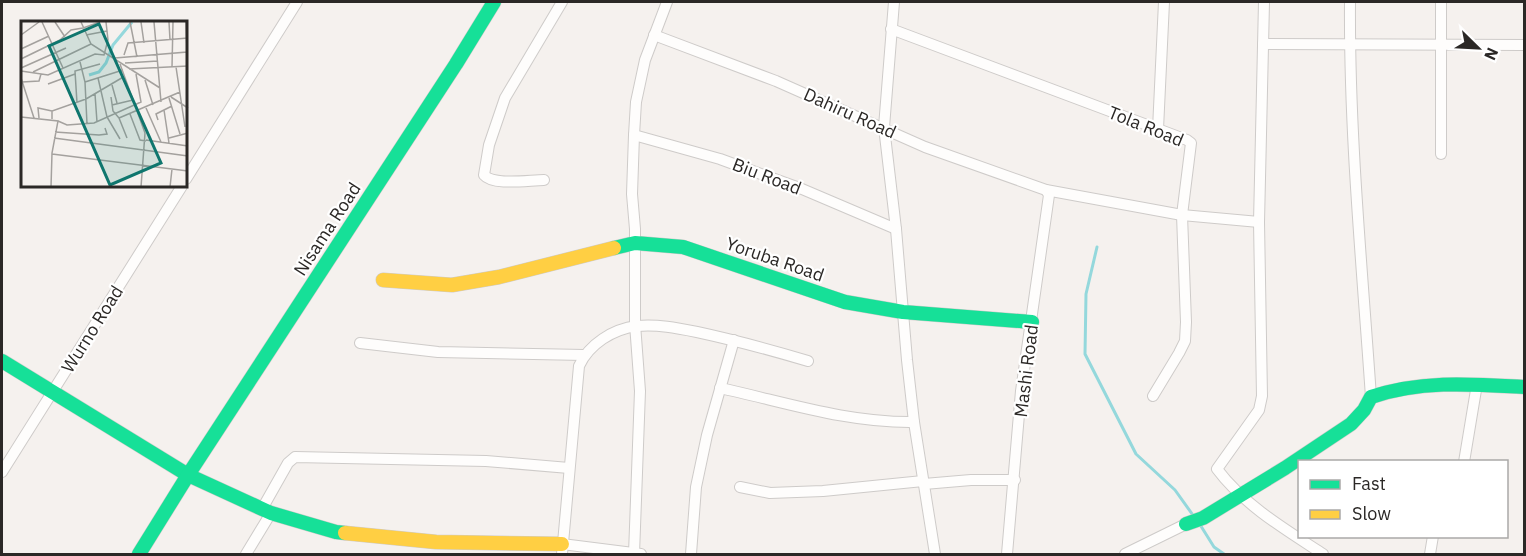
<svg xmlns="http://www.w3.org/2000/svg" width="1526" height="556" font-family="'IBM Plex Sans',sans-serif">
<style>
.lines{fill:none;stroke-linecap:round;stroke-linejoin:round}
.stream{stroke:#94d8dc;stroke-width:3}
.street-casing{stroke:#cecbc9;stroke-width:12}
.fast-casing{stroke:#cecbc9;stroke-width:15}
.slow-casing{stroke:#cecbc9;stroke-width:15}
.street{stroke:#fefdfc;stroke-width:10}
.fast{stroke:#16e098;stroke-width:14}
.slow{stroke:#ffcf43;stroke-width:14}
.labels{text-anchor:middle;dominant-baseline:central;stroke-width:4.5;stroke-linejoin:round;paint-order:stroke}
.street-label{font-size:18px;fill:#2b2826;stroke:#fff}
.inset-river{fill:none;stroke:#94d8dc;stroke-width:3}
.inset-road{fill:none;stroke:#a4a19e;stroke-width:1.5}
.view{fill:#0f766e;fill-opacity:0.15;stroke:#0f766e;stroke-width:3}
.inset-edge{fill:none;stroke:#2b2826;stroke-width:3}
</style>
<rect width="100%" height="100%" fill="#f5f1ee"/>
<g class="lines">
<!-- stream -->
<g class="stream">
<path d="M1097,247L1086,294L1085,354L1136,454L1175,490L1195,518"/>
<path d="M1199,523L1214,547L1224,554"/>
</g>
<defs>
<g id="street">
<path d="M894,2L884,127L896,229L907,360L914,422L935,554"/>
<path d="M1264,2L1259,222L1262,396L1259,410L1217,469C1244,505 1286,530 1323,554"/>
<path d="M1350,2C1349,133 1362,266 1371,397"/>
<path d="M1441,2V154"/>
<path d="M891,29L1187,140L1191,143L1182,215L1186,322L1185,341L1179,353L1153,396"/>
<path d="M654,35L776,81L925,147L1046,190L1182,215L1259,222"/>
<path d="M1263,44L1524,45"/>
<path d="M1158,129L1164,2"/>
<path d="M634,135L720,159L802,189L896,229"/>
<path d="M186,179L297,2"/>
<path d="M544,180C529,180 493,186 484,175L489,145L505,98L562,2"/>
<path d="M360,343L438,352L584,355"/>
<path d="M720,388C785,402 847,423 914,422"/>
<path d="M1464,462L1477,384"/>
<path d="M2,472L182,186"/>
<path d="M924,484L971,480H1015"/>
<path d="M740,487L770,493L823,491L923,481"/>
<path d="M262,509L288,463L295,457L486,461L569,468"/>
<path d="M562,544L641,554"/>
<path d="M246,554L271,513"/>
<path d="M562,554L579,366C589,344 613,329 637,326C657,324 677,328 697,332C734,340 771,350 808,361"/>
<path d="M634,554L640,391L635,324V229L632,194L634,135L636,102L645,60L667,2"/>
<path d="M691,554L696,487L707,435L734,340"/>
<path d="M1007,554L1021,391L1049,195L1046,190"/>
<path d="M1125,554L1186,524"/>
<path d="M1430,554L1433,536"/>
</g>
<g id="fast">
<path d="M614,248L635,243L683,247L845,302L903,312L1032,322"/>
<path d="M2,361L188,475L271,513L336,532L345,533"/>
<path d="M1186,524L1203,518L1285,468L1351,424L1364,410L1371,397C1421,380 1472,384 1524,387"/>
<path d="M139,554L188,475L456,64L494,2"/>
</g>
<g id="slow">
<path d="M383,280L452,285L499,277L614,248"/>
<path d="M345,533L436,542L562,544"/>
</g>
</defs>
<!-- street casing -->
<use href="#street" class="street-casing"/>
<!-- fast casing -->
<use href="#fast" class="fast-casing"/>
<!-- slow casing -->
<use href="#slow" class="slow-casing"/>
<!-- street -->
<use href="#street" class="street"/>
<!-- fast -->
<use href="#fast" class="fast"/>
<!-- slow -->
<use href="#slow" class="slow"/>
</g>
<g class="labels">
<!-- street labels -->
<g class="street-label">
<text transform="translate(850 113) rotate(24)">Dahiru Road</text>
<text transform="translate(1146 126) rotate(22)">Tola Road</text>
<text transform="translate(767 176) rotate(21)">Biu Road</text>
<text transform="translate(327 229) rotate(-57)">Nisama Road</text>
<text transform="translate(775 259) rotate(19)">Yoruba Road</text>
<text transform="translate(92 329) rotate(-58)">Wurno Road</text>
<text transform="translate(1026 371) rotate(-83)">Mashi Road</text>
</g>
</g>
<!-- overview -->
<g transform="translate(21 21)">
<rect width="166" height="166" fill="#f5f1ee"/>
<path class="inset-river" d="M68,54L78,51L85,42L92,24L111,1"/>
<path class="inset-road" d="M21,1L42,47M34,1L44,16M60,1L70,23L139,67M109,1L116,36M120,1L123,22M133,1L140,81M148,1L149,19M62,7L79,1M0,14L18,1M65,14L86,10M0,28L28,15M103,34L107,22L167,17M94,37L166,31L165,1M0,38L39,19L50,9L62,7M59,41L64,61L66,103M104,42L137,40M99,43L124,112L120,166M151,46L152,1M155,46L164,106M0,47L45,27M108,48L167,45M0,50L27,54L74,33L83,34L87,19L85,1M12,51L70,23M0,57L13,97M77,57L86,96L99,118M124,59L132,84M1,61L18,60L20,53M64,61L102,49M27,63L54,53M91,64L96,82M74,73L76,101M90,76L92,90L98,97M150,76L167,87M148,77L159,113M56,82L54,50L79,43M91,84L112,79M125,87L140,121M143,89L148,122M109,93L119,119L125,120M0,96L37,100L31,132L30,166M18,97L17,87L31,90M98,97L159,71M98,97L106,117M31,98V90L65,78L104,55M137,99L135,93L151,85M37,100L46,104L73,102L120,81L115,53M34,111L78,114L86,113L84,107M33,117L167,135M148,117L167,112M125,119L167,125M31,133L167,150M149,166L151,148"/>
<path class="view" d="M78,3L140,142L89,164L28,25Z"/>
<rect width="166" height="166" class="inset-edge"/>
</g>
<!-- border -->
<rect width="1526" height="556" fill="none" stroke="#2b2826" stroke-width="6"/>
<!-- legend -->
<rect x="1298" y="460" width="210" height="78" fill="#ffffff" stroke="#aaa9a8" stroke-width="1.5"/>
<rect x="1310" y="480" width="30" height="9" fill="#16e098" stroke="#aaa9a8" stroke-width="1.5"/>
<text x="1352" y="490" font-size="18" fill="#2b2826">Fast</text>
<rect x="1310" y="510" width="30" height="9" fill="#ffcf43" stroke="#aaa9a8" stroke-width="1.5"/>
<text x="1352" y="520" font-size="18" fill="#2b2826">Slow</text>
<!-- north arrow -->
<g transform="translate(1478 48) rotate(114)" stroke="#ffffff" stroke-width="4.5" paint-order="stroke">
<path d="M0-4.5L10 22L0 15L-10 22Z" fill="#2b2826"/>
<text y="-9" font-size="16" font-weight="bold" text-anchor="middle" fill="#2b2826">N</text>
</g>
</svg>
